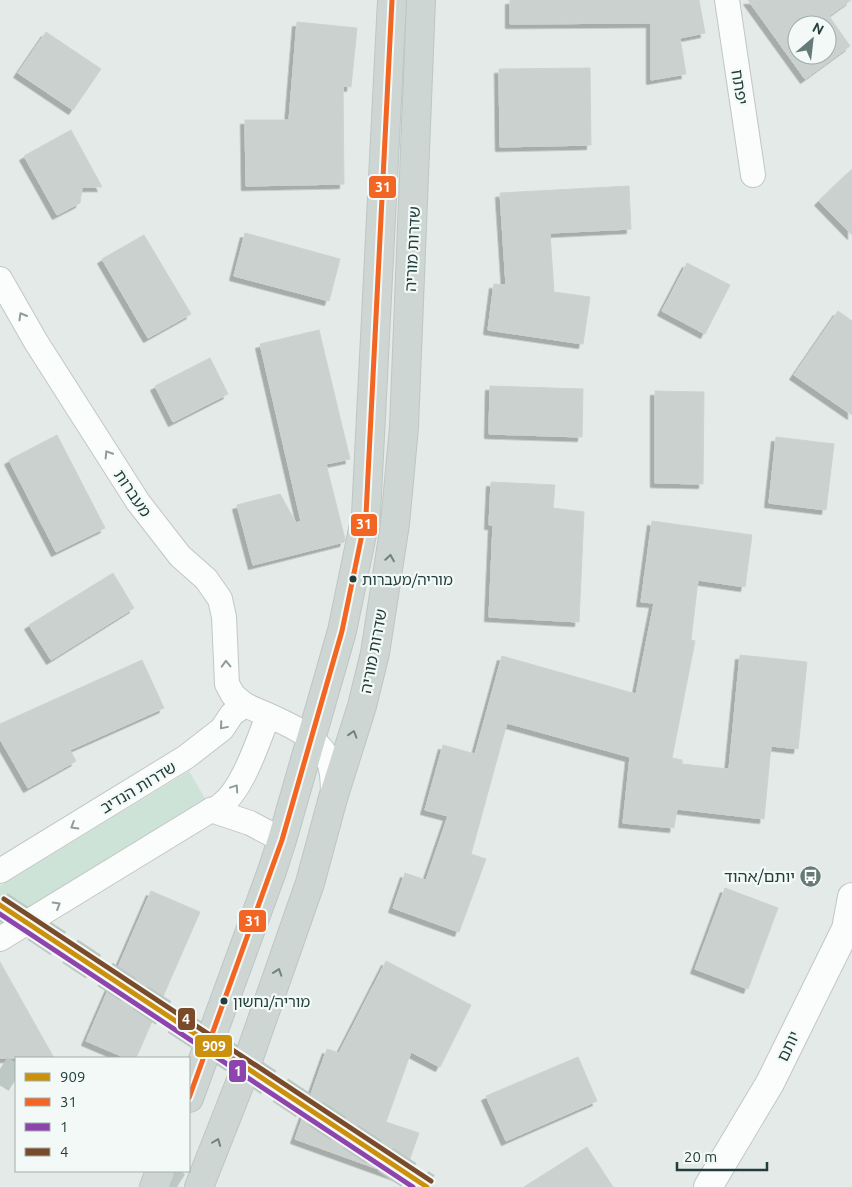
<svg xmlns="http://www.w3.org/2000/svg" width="852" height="1187" font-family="Ubuntu,'Noto Sans Hebrew',sans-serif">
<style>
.green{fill:#cde3d7}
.building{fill:#cbd1cf;stroke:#cdd3d1;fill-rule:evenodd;filter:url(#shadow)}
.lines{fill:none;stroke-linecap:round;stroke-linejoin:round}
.highway-tunnel{stroke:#bdc8c5;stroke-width:28;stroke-dasharray:28 14;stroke-linecap:butt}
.street-casing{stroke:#c1c7c5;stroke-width:26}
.secondary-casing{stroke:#c0c7c5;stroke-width:30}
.primary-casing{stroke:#bdc6c4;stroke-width:30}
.street{stroke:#fbfcfc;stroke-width:24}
.secondary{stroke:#fbfcfc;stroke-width:28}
.primary{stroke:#ced6d4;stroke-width:28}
.bus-1-casing{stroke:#f3f9f7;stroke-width:9}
.bus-2-casing{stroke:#f3f9f7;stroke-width:9}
.bus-3-casing{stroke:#f3f9f7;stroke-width:9}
.bus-4-casing{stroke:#f3f9f7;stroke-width:9}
.bus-1{stroke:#cc910c;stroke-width:5}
.bus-2{stroke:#f26522;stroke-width:5}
.bus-3{stroke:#8e44ad;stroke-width:5}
.bus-4{stroke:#7a4b2a;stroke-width:5}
.oneway{stroke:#8e9d9b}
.oneway2{stroke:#6f827f}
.bus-dot{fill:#223e3a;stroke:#f3f9f7;stroke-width:2}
.labels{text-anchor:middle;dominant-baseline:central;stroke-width:4.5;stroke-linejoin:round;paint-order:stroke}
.bus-label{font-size:15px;fill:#223e3a;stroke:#f3f9f7;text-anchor:start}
.street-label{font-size:16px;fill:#223e3a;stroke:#f3f9f7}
.poi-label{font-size:16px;fill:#223e3a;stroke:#f3f9f7;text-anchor:end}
.line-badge{stroke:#f3f9f7;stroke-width:2}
.badge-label{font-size:14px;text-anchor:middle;font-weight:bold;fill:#fff}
</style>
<defs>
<filter id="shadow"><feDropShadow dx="-4.5" dy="4.5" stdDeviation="0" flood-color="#0004"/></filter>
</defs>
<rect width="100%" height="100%" fill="#e4eae8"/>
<!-- green -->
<path class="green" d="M189,771L207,802L0,927V886Z"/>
<!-- building -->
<g class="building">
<path d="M510,0H699L705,33L680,38L686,74L651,80V23L510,24Z"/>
<path d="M748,0H851L829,16L850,46L805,79ZM797,25H827V55H797Z"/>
<path d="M297,22L357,28L351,87L343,86L344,184L246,186L245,120H289Z"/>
<path d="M46,32L101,69L73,110L18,73Z"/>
<path d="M590,68L591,145L500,147L499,69Z"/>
<path d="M71,130L102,187H82L80,203L57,215L24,156Z"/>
<path d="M852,169V235L819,201Z"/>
<path d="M629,186L631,229L550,233L554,292L590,297L583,344L488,330L494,284L506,285L500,193Z"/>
<path d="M245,233L340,259L329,301L234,276Z"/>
<path d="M144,235L191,314L148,338L102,259Z"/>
<path d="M687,263L730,285L705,334L662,311Z"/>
<path d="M838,311L852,321V415L794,375Z"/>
<path d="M319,330L350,459L326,464L345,539L344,542L253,565L237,505L280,494L296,523L301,521L260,344Z"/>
<path d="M210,358L228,394L173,422L155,386Z"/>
<path d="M490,386L583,389L582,437L489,434Z"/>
<path d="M655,391L704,392L703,484L655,483Z"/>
<path d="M57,435L105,528L56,552L9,460Z"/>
<path d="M776,437L834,444L826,510L769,503Z"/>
<path d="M491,482L555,485L553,508L584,512L579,622L489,617L493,525H489Z"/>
<path d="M652,521L752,535L745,587L698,580L691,640L695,641L672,758L682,760V764L729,769L740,655L807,662L798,749L771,746L764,819L677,809L674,828L623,823L630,757L507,723L471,854L486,859L459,932L393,908L405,873L426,880L448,816L425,810L443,745L475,754L502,656L636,694L654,603L641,602Z"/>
<path d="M113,573L134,608L51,660L29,625Z"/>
<path d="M142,660L164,708L70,750L76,761L28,788L0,739V724Z"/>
<path d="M725,888L778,908L748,989L695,969Z"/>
<path d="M151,891L200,912L136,1058H126L86,1041Z"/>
<path d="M386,961L471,1005L440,1067L411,1052L386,1122L419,1133L403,1178L295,1139L327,1049L339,1053Z"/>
<path d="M0,962L54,1058H0Z"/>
<path d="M578,1057L597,1101L506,1141L486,1096Z"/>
<path d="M587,1147L613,1187H524Z"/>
</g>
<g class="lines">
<!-- highway-tunnel -->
<g class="highway-tunnel">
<path d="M0,905L427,1187"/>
<path d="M0,1069L16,1079"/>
<path d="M154,1171L179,1187"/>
</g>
<defs>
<g id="street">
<path d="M727,0L753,175"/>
<path d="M0,279L36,342L138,502L180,556L206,579L220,599L224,617L227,684L233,695L245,705"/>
<path d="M211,810L250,823L282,840"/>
<path d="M0,871L186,757L222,729L232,714L245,705C271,717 316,732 328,759C333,770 333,783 333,794"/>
<path d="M0,939L211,810C214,809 218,808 221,805C243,789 258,741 268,716"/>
</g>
<path id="secondary" d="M708,1187L770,1083L846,929L852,897"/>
<g id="primary">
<path d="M189,1098L272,871L282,840L342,631L366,515L392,0"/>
<path d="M154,1187L160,1171"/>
<path d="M199,1187L240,1083L310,883L333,798L362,706L375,653L395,524L404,427L421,0"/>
</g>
</defs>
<!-- street casing -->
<use href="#street" class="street-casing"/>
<!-- secondary casing -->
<use href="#secondary" class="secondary-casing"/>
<!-- primary casing -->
<use href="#primary" class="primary-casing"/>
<!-- street -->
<use href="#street" class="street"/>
<!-- secondary -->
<use href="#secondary" class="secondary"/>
<!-- primary -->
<use href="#primary" class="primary"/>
<defs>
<path id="bus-1" d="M0,905L427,1187"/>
<path id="bus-2" d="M189,1098L282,840L342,631L366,515L392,0"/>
<path id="bus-3" d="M0,914L413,1187"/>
<path id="bus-4" d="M4,899L431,1181"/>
</defs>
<!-- bus-1 casing -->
<use href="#bus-1" class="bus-1-casing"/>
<!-- bus-2 casing -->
<use href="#bus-2" class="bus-2-casing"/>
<!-- bus-3 casing -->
<use href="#bus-3" class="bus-3-casing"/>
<!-- bus-4 casing -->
<use href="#bus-4" class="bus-4-casing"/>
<!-- bus-1 -->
<use href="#bus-1" class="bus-1"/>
<!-- bus-2 -->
<use href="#bus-2" class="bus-2"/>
<!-- bus-3 -->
<use href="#bus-3" class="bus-3"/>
<!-- bus-4 -->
<use href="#bus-4" class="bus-4"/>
</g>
<!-- one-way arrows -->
<defs><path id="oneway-chevron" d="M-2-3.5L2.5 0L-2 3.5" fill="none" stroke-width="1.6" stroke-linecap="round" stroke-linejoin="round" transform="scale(1.25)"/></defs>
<g class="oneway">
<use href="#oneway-chevron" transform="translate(22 316) rotate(-120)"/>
<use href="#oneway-chevron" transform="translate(108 454) rotate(-122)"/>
<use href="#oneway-chevron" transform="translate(226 664) rotate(-92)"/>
<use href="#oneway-chevron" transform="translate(223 726) rotate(130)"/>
<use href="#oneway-chevron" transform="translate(235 788) rotate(-56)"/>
<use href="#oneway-chevron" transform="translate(74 826) rotate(149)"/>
<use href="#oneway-chevron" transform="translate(57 905) rotate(-31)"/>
</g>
<g class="oneway2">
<use href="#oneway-chevron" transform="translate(390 558) rotate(-81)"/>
<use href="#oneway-chevron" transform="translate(353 734) rotate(-73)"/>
<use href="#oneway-chevron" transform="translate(278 972) rotate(-71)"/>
<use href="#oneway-chevron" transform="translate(217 1142) rotate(-69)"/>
</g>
<!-- icons -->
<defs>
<symbol id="bus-disc" viewBox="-11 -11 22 22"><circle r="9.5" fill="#667a77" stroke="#f3f9f7"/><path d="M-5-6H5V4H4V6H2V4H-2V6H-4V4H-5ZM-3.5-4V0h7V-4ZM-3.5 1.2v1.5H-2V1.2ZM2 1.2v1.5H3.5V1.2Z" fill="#fff"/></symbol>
</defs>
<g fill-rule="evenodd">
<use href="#bus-disc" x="798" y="864" width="25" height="25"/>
</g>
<!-- markers -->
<g class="bus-dot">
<circle cx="353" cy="579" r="4.5"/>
<circle cx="224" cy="1001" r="4.5"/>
</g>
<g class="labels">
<!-- bus labels -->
<g class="bus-label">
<text x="362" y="579">מוריה/מעברות</text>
<text x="233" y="1001">מוריה/נחשון</text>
</g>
<!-- street labels -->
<g class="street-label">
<text transform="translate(740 87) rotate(81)">יפתח</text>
<text transform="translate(412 249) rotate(-87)">שדרות מוריה</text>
<text transform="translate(133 493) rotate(56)">מעברות</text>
<text transform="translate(373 651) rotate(-79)">שדרות מוריה</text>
<text transform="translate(138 787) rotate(-31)">שדרות הנדיב</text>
<text transform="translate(788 1046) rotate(-64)">יותם</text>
</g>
<!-- poi labels -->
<g class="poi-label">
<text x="795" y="876">יותם/אהוד</text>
</g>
</g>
<g class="line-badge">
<rect x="368" y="175" width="29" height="24" rx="5" fill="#f26522"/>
<rect x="350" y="513" width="28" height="24" rx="5" fill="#f26522"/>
<rect x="238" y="909" width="29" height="24" rx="5" fill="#f26522"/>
<rect x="177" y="1007" width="19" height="24" rx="5" fill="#7a4b2a"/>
<rect x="194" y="1034" width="39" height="24" rx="5" fill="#cc910c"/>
<rect x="228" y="1059" width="19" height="24" rx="5" fill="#8e44ad"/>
</g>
<g class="badge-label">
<text x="383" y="192">31</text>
<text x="364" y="529">31</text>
<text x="253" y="926">31</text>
<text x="186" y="1024">4</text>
<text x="214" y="1051">909</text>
<text x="238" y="1076">1</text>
</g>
<!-- legend -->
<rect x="15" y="1057" width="175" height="115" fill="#f3f9f7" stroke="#9faeab"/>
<rect x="25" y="1073" width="25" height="8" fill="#cc910c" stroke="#9faeab"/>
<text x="60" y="1082" font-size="15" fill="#223e3a">909</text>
<rect x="25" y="1098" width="25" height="8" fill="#f26522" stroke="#9faeab"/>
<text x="60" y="1107" font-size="15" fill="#223e3a">31</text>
<rect x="25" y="1123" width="25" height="8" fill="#8e44ad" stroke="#9faeab"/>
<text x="60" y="1132" font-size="15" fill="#223e3a">1</text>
<rect x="25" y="1148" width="25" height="8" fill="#7a4b2a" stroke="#9faeab"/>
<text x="60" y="1157" font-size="15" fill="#223e3a">4</text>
<!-- north arrow -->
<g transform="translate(812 40) rotate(28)"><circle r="24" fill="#f3f9f7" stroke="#9faeab"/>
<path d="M0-4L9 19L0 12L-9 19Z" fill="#667a77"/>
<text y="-8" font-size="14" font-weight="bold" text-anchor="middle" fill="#223e3a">N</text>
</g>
<!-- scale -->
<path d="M677 1162v8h90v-8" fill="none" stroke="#223e3a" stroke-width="2.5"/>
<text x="684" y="1162" font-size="15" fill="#223e3a" stroke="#f3f9f7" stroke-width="4" paint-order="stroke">20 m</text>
</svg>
